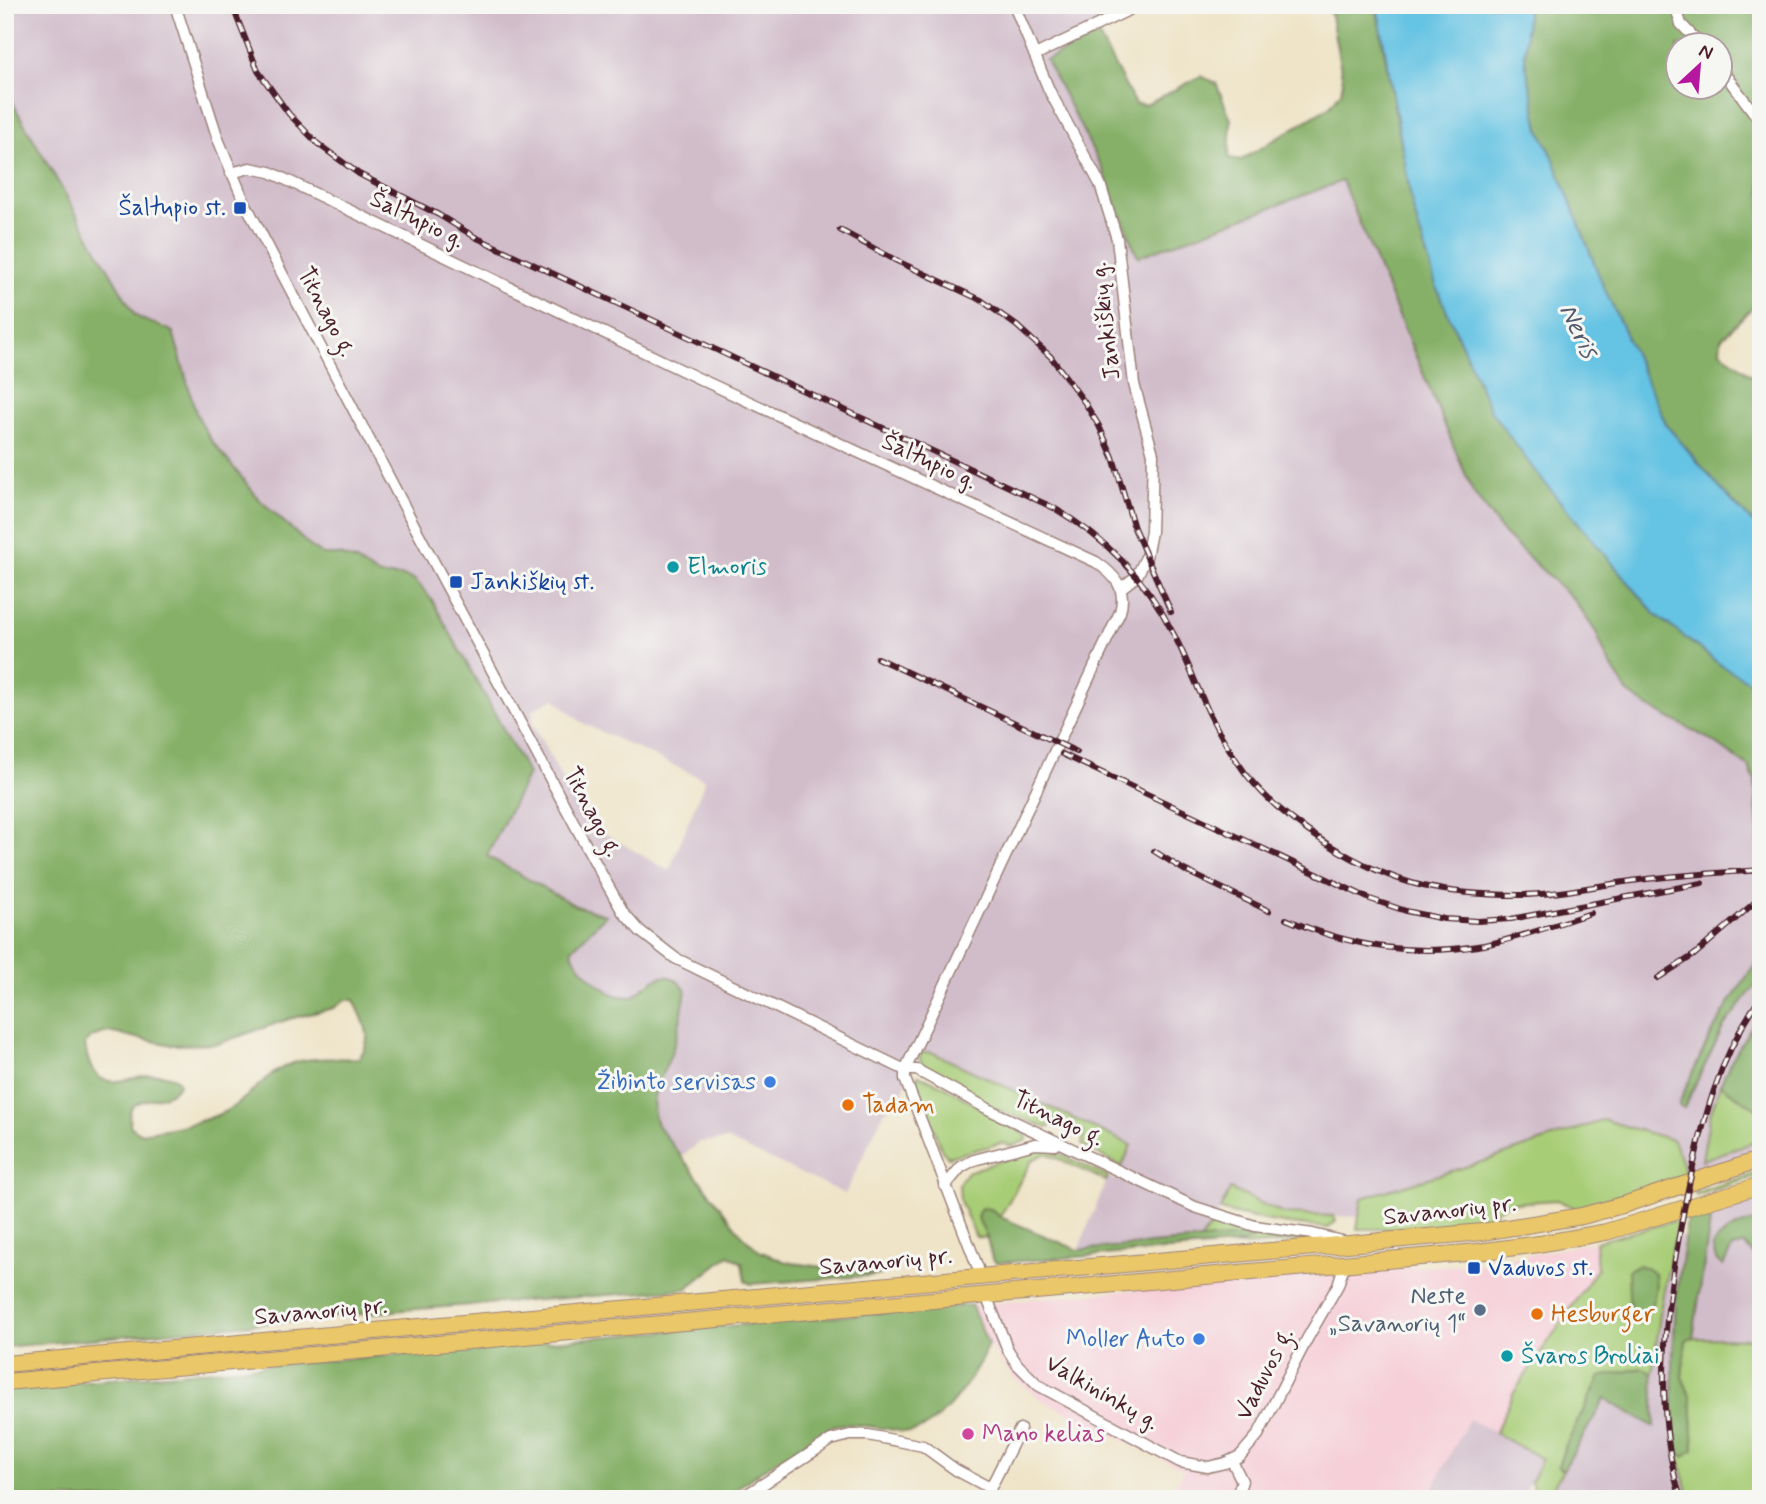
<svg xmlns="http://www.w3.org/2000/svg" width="1766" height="1504" font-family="Mynerve,sans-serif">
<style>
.built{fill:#f6cfd8}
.industrial{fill:#d1bdca;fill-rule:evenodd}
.green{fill:#a8cd77;stroke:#797651;stroke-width:2}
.forest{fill:#86b068;stroke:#68684a;stroke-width:2;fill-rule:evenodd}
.water{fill:#65c3e3;stroke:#587187;stroke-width:2}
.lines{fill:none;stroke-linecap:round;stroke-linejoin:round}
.minor-casing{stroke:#9c827a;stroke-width:13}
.highway-casing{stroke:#9c827a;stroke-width:18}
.minor{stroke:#fff;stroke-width:10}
.highway{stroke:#eac769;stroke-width:16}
.rail-casing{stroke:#4a1f2b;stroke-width:6}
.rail{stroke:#f6f6f2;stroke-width:3.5;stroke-dasharray:10;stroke-linecap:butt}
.transit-dot{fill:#1a4fb4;stroke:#f6f6f2;stroke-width:2.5}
.culture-dot{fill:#0f9aa8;stroke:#f6f6f2;stroke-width:2.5}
.shop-dot{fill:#3f7fe0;stroke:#f6f6f2;stroke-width:2.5}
.food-dot{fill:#e8710a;stroke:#f6f6f2;stroke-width:2.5}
.service-dot{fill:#5c6f8a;stroke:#f6f6f2;stroke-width:2.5}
.hotel-dot{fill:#d1479c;stroke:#f6f6f2;stroke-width:2.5}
.labels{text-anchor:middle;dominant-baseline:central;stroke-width:6;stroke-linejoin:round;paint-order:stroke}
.transit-label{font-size:24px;fill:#164399;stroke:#f6f6f2;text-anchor:start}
.street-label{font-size:24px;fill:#4a1f2b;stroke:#f6f6f2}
.culture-label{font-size:24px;fill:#0d838f;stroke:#f6f6f2;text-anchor:start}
.shop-label{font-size:24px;fill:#366cbe;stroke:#f6f6f2;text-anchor:end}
.food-label{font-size:24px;fill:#c56008;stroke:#f6f6f2;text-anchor:start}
.service-label{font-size:24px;fill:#4e5e75;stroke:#f6f6f2;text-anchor:end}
.hotel-label{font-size:24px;fill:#b23c85;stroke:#f6f6f2;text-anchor:start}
.water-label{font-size:26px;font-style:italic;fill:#53586b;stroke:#f6f6f2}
</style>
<rect width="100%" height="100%" fill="#f6f6f2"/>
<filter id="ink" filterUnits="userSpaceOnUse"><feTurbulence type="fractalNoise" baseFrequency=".0143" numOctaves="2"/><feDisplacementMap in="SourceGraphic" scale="14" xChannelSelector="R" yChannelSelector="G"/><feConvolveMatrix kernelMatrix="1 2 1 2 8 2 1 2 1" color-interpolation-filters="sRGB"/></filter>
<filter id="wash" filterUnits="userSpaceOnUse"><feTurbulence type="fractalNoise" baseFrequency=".00686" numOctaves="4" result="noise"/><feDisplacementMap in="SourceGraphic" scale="28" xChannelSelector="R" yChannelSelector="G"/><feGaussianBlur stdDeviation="1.57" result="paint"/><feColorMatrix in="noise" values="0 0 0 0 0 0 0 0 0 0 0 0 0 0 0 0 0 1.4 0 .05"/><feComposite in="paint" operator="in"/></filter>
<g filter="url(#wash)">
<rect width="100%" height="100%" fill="#efe4c8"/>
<!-- built -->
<path class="built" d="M1595,1242L1598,1269L1513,1394L1495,1433L1469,1420L1427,1499H1170L1184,1470L1042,1400L1014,1378L988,1344L971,1305L1330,1272L1483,1264Z"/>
<!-- industrial -->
<g class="industrial">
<path d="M5,5H1149L1137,15L1046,60L1102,168L1138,256L1342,180L1448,432L1504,534L1573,599L1596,632L1607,659L1647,706L1711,740L1749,767L1755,781L1759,847H1761V1151L1686,1175L1673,1140L1604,1120L1485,1161L1362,1198L1358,1217L1284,1214L1230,1190L1214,1221L1200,1241L1078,1250L1108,1177L1117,1180L1130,1145L931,1052L920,1053L899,1099L893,1102L882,1116L845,1194L728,1140L700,1142L682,1156L657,1125L652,1110L654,1094L672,1051L686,991L651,979L633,997L616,996L587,974L572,956V949L581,938L605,914L576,906L486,856L528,774L432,600L415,580L403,576H380L356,561L339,556L323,555L312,548L260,500L210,439L196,413L173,332L161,324L146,323L135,315L17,111L5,85ZM554,698L582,723L705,780L669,871L585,822L532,723L533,710Z"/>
<path d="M1761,1192V1339L1693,1338L1712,1208Z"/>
<path d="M1674,1235L1683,1237L1676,1300L1673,1404L1677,1452L1690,1499H1546L1605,1399L1655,1426L1653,1374L1661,1305Z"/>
<path d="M1469,1419L1543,1459L1521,1499H1427Z"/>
</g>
<!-- green -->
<g class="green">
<path d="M931,1052L1131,1145L1122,1167L1082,1145L1084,1133L1055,1119L1050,1127H1046L998,1110L926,1069L920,1060V1053Z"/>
<path d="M918,1075L942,1085L1027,1136V1140L1012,1146L1002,1143L948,1157L942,1151L916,1081Z"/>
<path d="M1720,1085L1761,1112V1140L1702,1160L1710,1115Z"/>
<path d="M1604,1120L1673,1140L1686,1175L1577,1209L1557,1200L1511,1203L1497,1209L1491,1223L1418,1229H1357L1362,1198L1485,1161Z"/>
<path d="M1039,1148L1050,1149L1108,1177L1106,1181L1046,1153L1032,1160L1000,1217L991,1209L977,1216L987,1238L976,1237L960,1201L959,1183L967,1172Z"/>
<path d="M1761,1171V1175L1696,1196V1192Z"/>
<path d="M1230,1189L1284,1214L1333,1216L1336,1221L1329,1228C1291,1225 1256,1220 1220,1210Z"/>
<path d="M1678,1220L1661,1305L1653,1374L1642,1368L1600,1377L1565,1447L1558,1466L1563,1470L1546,1499H1529L1533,1488L1531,1481L1542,1459L1495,1433L1513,1394L1597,1269L1595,1242Z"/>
<path d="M1214,1221L1251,1232L1311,1240L1242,1246L1234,1245L1252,1240L1200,1241Z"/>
<path d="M1693,1338L1761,1339V1499H1690L1677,1452L1684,1456L1694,1450L1691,1398L1682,1377L1686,1340Z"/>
</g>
<!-- forest -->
<g class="forest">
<path d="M1329,5H1370L1377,11L1413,209L1437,289L1491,411L1538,475L1656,615L1722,666L1761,688V843L1759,848L1755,781L1749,767L1711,740L1647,706L1627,692L1607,659L1596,632L1573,599L1504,534L1473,492L1342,181L1138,257L1102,168L1046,60L1098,35L1135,104L1146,105L1201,76L1216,83L1231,120L1229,158L1241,160L1329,107L1341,92L1343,81Z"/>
<path d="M1527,5H1761V299L1721,339L1720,351L1761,383V531L1724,493L1667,426L1602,283L1552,155L1539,129L1525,60ZM1678,46H1720V88H1678Z"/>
<path d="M5,85L17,111L135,315C147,324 160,324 173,332L196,413L210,439L260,500L312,548L323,555H339L356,561L380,576H403L415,580L432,600L528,774L487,856L576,906L606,915L572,949C573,965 601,988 615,995C620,997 627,996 633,997C650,981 669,963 686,991C682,1011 679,1032 672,1051C662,1080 646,1093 657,1125L742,1235L759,1251L786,1262L882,1275L751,1284L745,1281L742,1263L729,1255L686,1289L404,1310L5,1347ZM345,1000H354C364,1022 375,1037 359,1058C339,1060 319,1056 300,1061C264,1070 252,1099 224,1112C200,1124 166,1129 140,1133L131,1127C122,1095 152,1103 170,1093C174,1091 176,1088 179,1085L178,1080C143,1057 94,1116 85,1044L91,1037L108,1032L172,1045L217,1044L289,1019L334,1008Z"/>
<path d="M1761,957V978L1724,1026L1684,1108L1680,1107L1679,1104C1701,1051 1726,1002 1761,957Z"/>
<path d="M1761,1010V1112L1720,1085L1730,1063Z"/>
<path d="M981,1208L991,1209L1000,1217L1078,1250L1251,1236L1254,1237L1252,1240L1234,1245L996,1263L992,1259L987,1238L977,1216Z"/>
<path d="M1712,1208L1693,1338L1686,1340L1682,1377L1691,1398L1694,1450L1684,1456L1677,1452L1673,1404V1354L1676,1300L1687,1219Z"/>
<path d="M1761,1219V1257L1754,1255L1744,1244L1732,1248L1723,1266L1716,1260L1712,1246C1725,1229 1742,1224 1761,1219Z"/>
<path d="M1638,1265L1646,1268L1655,1274C1658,1294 1652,1308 1640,1324L1630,1321L1628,1270Z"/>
<path d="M971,1305L988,1344C978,1372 942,1427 911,1432C904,1433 895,1430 889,1429C871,1427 853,1423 835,1425L765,1468L722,1499H5V1388Z"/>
<path d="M1643,1368L1653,1374L1655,1427L1605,1399L1563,1470L1558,1466L1565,1447L1600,1377Z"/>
</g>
<!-- water -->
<path class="water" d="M1377,5H1527L1525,60L1539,129L1552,155L1602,283L1667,426L1724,493L1761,531V688L1722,666L1656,615L1538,475L1491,411L1437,289L1413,209Z"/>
</g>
<g filter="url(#ink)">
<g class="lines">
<defs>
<g id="minor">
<path d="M175,5L218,139L244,201L415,527L603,877L623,912L640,931L675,958L905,1070H917L992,1111L1195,1207L1255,1226L1313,1234L1342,1241"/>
<path d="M1014,5L1049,90L1100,184L1117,239L1134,384L1153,454L1151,532L1146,557L1137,576L1121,588"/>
<path d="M1675,5L1681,24L1702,46"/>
<path d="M1035,55L1139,5"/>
<path d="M1720,68L1761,122"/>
<path d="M231,173L250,168L270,172L702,380L1096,562C1115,575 1127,588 1120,612L905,1070"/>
<path d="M905,1070V1079L978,1268"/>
<path d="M945,1186L961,1167L974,1160L1035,1144L1055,1145"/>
<path d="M989,1303L1008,1350L1017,1364L1038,1385L1180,1462L1208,1467L1225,1463L1240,1456L1258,1435L1307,1339L1338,1285L1345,1263"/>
<path d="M1232,1461L1242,1481L1236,1499"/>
<path d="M740,1499L831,1440L850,1435H868L923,1446L956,1470L990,1488"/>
<path d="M985,1499L1020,1429"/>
</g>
<g id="highway">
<path d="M5,1364L1482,1232L1582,1216L1626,1204L1761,1159"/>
<path d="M5,1382L1477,1252L1539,1244L1606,1232L1761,1185"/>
</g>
</defs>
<!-- minor casing -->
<use href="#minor" class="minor-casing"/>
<!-- highway casing -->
<use href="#highway" class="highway-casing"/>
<!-- minor -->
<use href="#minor" class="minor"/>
<!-- highway -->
<use href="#highway" class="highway"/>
<defs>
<g id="rail">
<path d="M232,5L258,71L289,114L318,144L359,174L439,215L475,237L1054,508C1106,539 1146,578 1173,633C1187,659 1197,688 1210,715C1220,735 1233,756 1246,774C1284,823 1363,872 1423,886C1454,893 1487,895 1518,895C1558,895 1599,885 1639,880C1679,875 1720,873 1761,870"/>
<path d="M840,230L897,261L981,300L1017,326L1051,357L1085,403L1099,426L1113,457L1134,528L1171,612"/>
<path d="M877,658L1077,752"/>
<path d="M1062,754L1370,899L1406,911L1444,919L1478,921L1511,919L1702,883"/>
<path d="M1154,851L1184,870L1269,911"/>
<path d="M1286,919C1352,947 1413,957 1484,945C1521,938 1556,924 1591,913"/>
<path d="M1658,978L1694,955L1761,897"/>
<path d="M1681,1499C1650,1400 1667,1294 1687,1194C1702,1124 1718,1057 1761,997"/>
</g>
</defs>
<!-- rail casing -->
<use href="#rail" class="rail-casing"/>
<!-- rail -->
<use href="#rail" class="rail"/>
</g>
</g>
<!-- markers -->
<g class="transit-dot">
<rect x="233" y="201" width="14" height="14" rx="3.5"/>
<rect x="449" y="575" width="14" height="14" rx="3.5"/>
<rect x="1467" y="1261" width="14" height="14" rx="3.5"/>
</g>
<g class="culture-dot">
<circle cx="673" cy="567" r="7"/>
<circle cx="1507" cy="1356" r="7"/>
</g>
<g class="shop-dot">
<circle cx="770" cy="1082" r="7"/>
<circle cx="1199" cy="1339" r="7"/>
</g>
<g class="food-dot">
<circle cx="848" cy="1105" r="7"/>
<circle cx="1537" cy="1314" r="7"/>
</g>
<circle class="service-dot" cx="1480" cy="1310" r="7"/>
<circle class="hotel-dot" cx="968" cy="1434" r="7"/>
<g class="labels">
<!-- transit labels -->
<g class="transit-label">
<text x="226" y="208" text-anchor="end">Šaltupio st.</text>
<text x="470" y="582">Jankiškių st.</text>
<text x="1488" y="1268">Vaduvos st.</text>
</g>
<!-- street labels -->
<g class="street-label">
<text transform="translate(417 220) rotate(26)">Šaltupio g.</text>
<text transform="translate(326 312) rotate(62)">Titnago g.</text>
<text transform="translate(1106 321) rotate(-97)">Jankiškių g.</text>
<text transform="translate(929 462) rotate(25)">Šaltupio g.</text>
<text transform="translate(592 812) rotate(62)">Titnago g.</text>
<text transform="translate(1058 1119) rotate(26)">Titnago g.</text>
<text transform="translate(1450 1211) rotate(-6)">Savanorių pr.</text>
<text transform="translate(886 1262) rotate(-5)">Savanorių pr.</text>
<text transform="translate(321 1312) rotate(-5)">Savanorių pr.</text>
<text transform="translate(1265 1374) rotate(-63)">Vaduvos g.</text>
<text transform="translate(1102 1393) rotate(30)">Valkininkų g.</text>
</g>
<!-- culture labels -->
<g class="culture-label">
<text x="687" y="567">Elmoris</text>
<text x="1521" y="1356">Švaros Broliai</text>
</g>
<!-- shop labels -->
<g class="shop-label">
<text x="756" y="1082">Žibinto servisas</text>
<text x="1185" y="1339">Moller Auto</text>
</g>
<!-- food labels -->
<g class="food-label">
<text x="862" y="1105">Tadam</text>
<text x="1551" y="1314">Hesburger</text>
</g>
<!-- service labels -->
<g class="service-label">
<text x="1466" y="1296">Neste<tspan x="1466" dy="28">„Savanorių 1“</tspan></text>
</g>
<!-- hotel labels -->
<g class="hotel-label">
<text x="982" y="1434">Mano kelias</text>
</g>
<!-- water labels -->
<g class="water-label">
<text transform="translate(1578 331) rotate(64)">Neris</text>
</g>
</g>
<!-- margin -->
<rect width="1766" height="1504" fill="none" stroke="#f6f6f2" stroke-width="28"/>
<!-- north arrow -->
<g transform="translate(1699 66) rotate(26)"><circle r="33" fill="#f6f6f2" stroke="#b1a0a2" stroke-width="2"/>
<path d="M0-5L12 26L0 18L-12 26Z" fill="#b5179e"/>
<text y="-10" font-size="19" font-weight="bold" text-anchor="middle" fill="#4a1f2b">N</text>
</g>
</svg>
